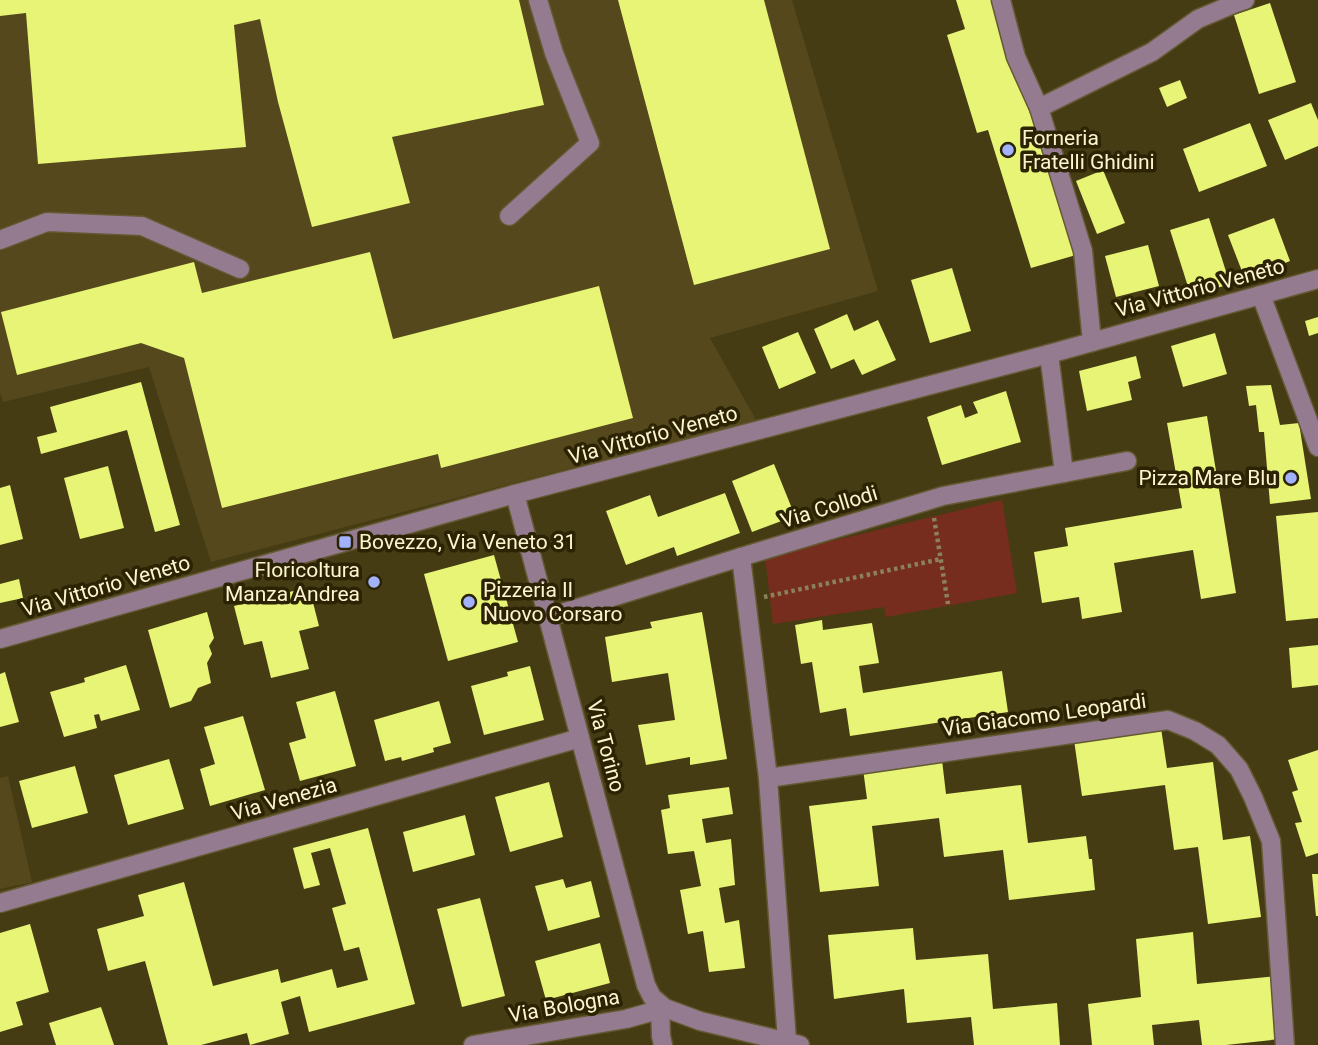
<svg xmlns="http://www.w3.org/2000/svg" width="1318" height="1045" font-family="Roboto,sans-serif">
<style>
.built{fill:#54481c}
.green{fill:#772d1d}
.building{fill:#e7f475}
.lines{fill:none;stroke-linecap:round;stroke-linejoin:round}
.minor-casing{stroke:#635932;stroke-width:21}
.path{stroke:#8b815a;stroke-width:4.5;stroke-dasharray:3.5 3.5;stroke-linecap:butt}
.minor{stroke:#957b8f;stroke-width:18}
.poi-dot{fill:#a2b2fd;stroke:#2b2303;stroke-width:2.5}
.labels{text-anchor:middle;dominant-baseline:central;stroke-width:7;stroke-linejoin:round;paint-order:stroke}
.poi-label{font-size:21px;fill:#fef4cf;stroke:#2b2303;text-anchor:start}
.street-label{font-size:21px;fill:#fef4cf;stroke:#2b2303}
</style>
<rect width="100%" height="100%" fill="#463c14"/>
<!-- built -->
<g class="built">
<path d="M0,0H792L878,291L710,338L756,420L211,562L149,367L3,402L0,393Z"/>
<path d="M8,776L32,882L0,889V778Z"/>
</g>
<!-- green -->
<path class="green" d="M1002,500L1017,593L886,617L884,607L773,624L765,557Z"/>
<!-- building -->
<g class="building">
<path d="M0,0H519L544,105L392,137L410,203L312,227L278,102L260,19L234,25L246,147L38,164L26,13L0,16Z"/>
<path d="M618,0H764L830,249L694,285Z"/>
<path d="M956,0H997L1076,255L1031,268L988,130L977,133L947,35L965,29Z"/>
<path d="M1270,3L1296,82L1259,94L1234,15Z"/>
<path d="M1180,80L1187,98L1167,107L1159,88Z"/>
<path d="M1311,103L1318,120V146L1285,160L1268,120Z"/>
<path d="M1250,123L1267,166L1199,192L1183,149Z"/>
<path d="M1103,170L1125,223L1097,234L1076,181Z"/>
<path d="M1209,218L1230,284L1191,296L1170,230Z"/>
<path d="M1274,218L1290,261L1245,279L1228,235Z"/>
<path d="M1148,245L1159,286L1116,297L1105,256Z"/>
<path d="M370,252L393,339L599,286L633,418L441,468L438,454L222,508L184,358L141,343L17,375L1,312L194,262L202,293Z"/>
<path d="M952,268L971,331L930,343L911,280Z"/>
<path d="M847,314L854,331L878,320L896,360L862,375L854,359L831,369L814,329Z"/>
<path d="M1318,317V333L1309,336L1305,321Z"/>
<path d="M798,332L816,373L779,389L762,347Z"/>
<path d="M1215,333L1227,374L1183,387L1171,346Z"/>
<path d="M1136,356L1141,378L1128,382L1132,400L1087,411L1079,371Z"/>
<path d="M141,382L180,525L155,532L127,430L41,454L37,437L57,432L50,407Z"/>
<path d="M1271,385L1280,425L1299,423L1311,499L1270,504L1264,432H1259L1256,405L1249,406L1246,386Z"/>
<path d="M1006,391L1021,442L942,465L927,417L961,405L965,418L978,413L973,402Z"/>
<path d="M1207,416L1236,593L1201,599L1193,550L1114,563L1122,612L1082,619L1079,597L1042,603L1034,552L1068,546L1065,528L1182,508L1167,423Z"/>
<path d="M774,464L795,516L752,532L732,481Z"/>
<path d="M108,466L124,528L80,539L64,478Z"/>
<path d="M10,485L23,539L0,545V488Z"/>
<path d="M725,493L740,533L677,556L674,547L626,565L606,511L650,495L658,517Z"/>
<path d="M1318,512V618L1286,621L1276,516Z"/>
<path d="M494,555L518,642L448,661L424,574Z"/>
<path d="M19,579L23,598L0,603V584Z"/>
<path d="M309,587L319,626L299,631L309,669L271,678L262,641L244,645L234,606Z"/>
<path d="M207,612L214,638L209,646L212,654L207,663L211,683L198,688L191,701L170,708L148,630Z"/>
<path d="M702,612L727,759L690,765V757L646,765L638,725L675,720L668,673L612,682L605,637L652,628L650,622Z"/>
<path d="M822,620L823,630L872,623L879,663L859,666L863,693L1002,671L1008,712L850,736L846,708L820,713L812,662L801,664L795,625Z"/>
<path d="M1318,645V685L1292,688L1289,648Z"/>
<path d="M126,665L140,710L101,721L99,714L94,715L97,728L64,737L50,692L85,682L84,678Z"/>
<path d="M530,666L544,720L484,735L471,686L508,676L507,672Z"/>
<path d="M5,672L19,722L0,727V674Z"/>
<path d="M335,691L356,766L300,781L289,743L306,738L296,702Z"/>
<path d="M439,701L451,743L433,748L434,752L402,761L401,757L385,761L374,720Z"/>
<path d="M243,716L265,790L210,806L200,769L215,764L204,727Z"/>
<path d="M1161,728L1167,768L1213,762L1223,840L1250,836L1261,917L1208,924L1198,847L1174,850L1165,785L1082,796L1074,740Z"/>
<path d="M1318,750V853L1306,857L1295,823L1302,822L1292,792L1298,790L1288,760Z"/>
<path d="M169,759L184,809L128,825L114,775Z"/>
<path d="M942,760L946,794L1021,785L1028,843L1086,836L1089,859H1092L1095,890L1009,900L1003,850L944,857L939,818L872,826L879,886L820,892L809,806L867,799L863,769Z"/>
<path d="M75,766L88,813L32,828L19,781Z"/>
<path d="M549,782L563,837L510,852L495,797Z"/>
<path d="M729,787L733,814L702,819L706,843L731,839L735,885L719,888L725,923L739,920L745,968L709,972L703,931L688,934L680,890L701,886L694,851L668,854L661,810L670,808L668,795Z"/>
<path d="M465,815L475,855L413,872L403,832Z"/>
<path d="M368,828L415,1004L309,1032L300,996L281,1002L289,1034L250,1045L247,1033L201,1045H168L145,961L108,971L97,929L144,916L138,895L184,882L213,986L278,969L281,983L332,969L337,988L368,980L359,947L344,951L332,908L346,904L330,848L311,853L320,885L304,889L293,848Z"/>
<path d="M1312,874H1318V916H1316Z"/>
<path d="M563,879L566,888L591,881L600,917L548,931L535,886Z"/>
<path d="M480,898L505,996L462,1007L437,909Z"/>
<path d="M30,924L49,992L16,1002L23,1025L0,1032V933Z"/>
<path d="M913,928L916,960L988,954L993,1009L1057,1003L1060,1045H974L971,1017L907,1023L904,989L834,999L828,935Z"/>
<path d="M1193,932L1197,984L1276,976L1280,1039L1226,1045H1202L1199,1020L1152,1025L1154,1045H1092L1088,1004L1141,997L1136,939Z"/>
<path d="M600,943L610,983L546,1000L535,961Z"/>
<path d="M101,1007L114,1045H56L49,1023Z"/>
</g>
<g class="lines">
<defs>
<g id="minor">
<path d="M1001,0L1016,57L1039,108L1083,251L1092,342"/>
<path d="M1039,108L1152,52L1198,19L1236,3L1245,0"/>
<path d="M509,216L590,143L554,53L538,0"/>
<path d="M0,240L47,222L142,226L240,269"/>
<path d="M1261,295L1318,447"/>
<path d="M1049,354L1064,473"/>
<path d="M515,494L646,985L652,997L665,1008L700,1021L800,1045"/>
<path d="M741,557L768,778L787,1041"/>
<path d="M549,617L741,557L943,496L1127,461"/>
<path d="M0,639L515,494L1049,354L1318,279"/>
<path d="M768,778L1168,720L1195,731L1218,745L1239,769L1253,797L1271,841L1285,1045"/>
<path d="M0,903L580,738"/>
<path d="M660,1005L661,1036L663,1045"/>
<path d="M473,1045L626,1019L651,1012L660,1005"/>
</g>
</defs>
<!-- minor casing -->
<use href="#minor" class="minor-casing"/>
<!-- path -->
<g class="path">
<path d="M934,518L948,604"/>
<path d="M764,597L941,559"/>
</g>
<!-- minor -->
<use href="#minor" class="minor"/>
</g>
<!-- markers -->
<g class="poi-dot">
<circle cx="1008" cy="150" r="7"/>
<circle cx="1291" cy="478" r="7"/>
<rect x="338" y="535" width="14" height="14" rx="3.5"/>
<circle cx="374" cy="582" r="7"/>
<circle cx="469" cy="602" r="7"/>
</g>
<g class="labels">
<!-- poi labels -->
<g class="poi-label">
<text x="1022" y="138">Forneria<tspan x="1022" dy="24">Fratelli Ghidini</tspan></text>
<text x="1277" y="478" text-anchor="end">Pizza Mare Blu</text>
<text x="359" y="542">Bovezzo, Via Veneto 31</text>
<text x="360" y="570" text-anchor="end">Floricoltura<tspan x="360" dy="24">Manza Andrea</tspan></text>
<text x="483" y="590">Pizzeria Il<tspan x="483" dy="24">Nuovo Corsaro</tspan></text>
</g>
<!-- street labels -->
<g class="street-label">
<text transform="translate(1200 288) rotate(-15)">Via Vittorio Veneto</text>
<text transform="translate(653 435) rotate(-15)">Via Vittorio Veneto</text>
<text transform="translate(829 507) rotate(-17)">Via Collodi</text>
<text transform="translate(106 586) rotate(-16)">Via Vittorio Veneto</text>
<text transform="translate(1044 715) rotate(-8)">Via Giacomo Leopardi</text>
<text transform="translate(606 746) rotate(75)">Via Torino</text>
<text transform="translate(284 799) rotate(-16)">Via Venezia</text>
<text transform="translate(564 1006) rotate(-10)">Via Bologna</text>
</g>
</g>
</svg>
